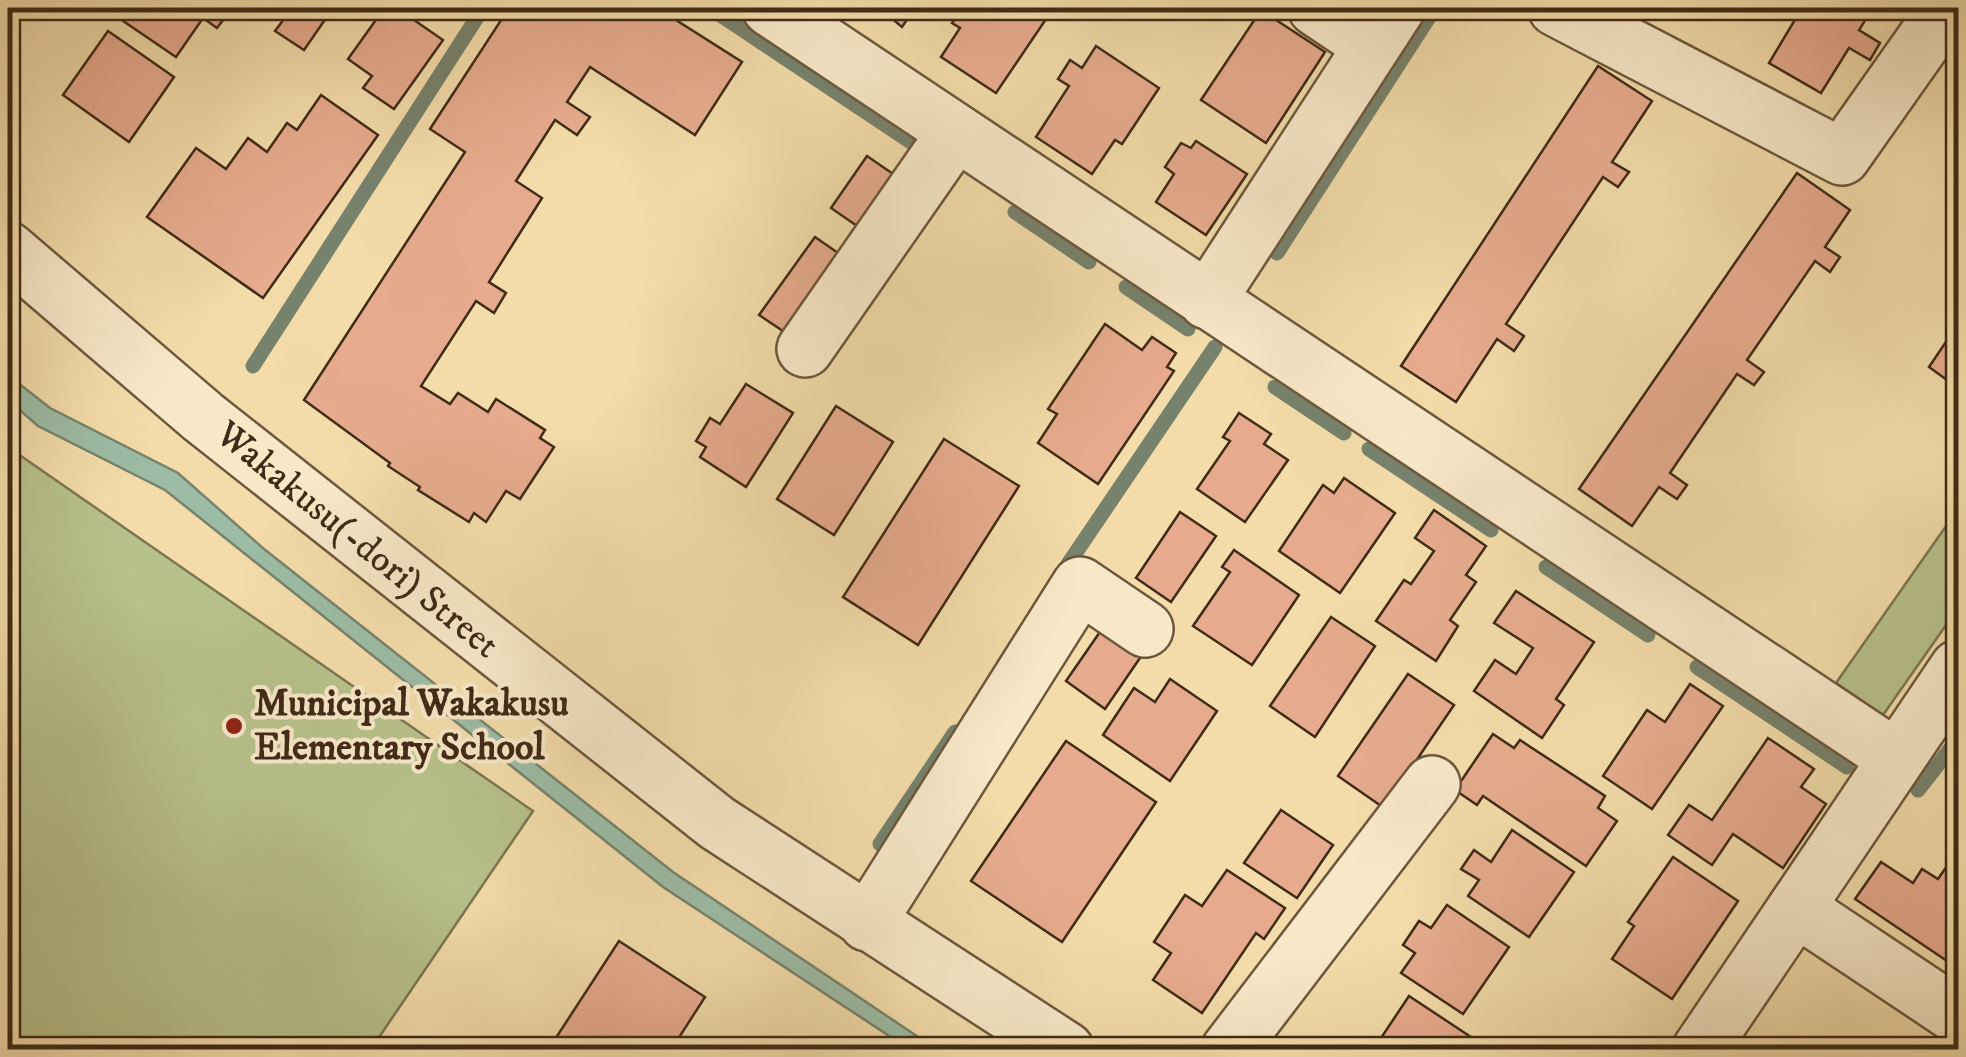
<svg xmlns="http://www.w3.org/2000/svg" width="1966" height="1057" font-family="'IM FELL DW Pica',serif">
<style>
.green{fill:#b7c18b;stroke:#7c7651;stroke-width:2.5}
.water{fill:#9cbca5;stroke:#77826c;stroke-width:2.5}
.lines{fill:none;stroke-linecap:round;stroke-linejoin:round}
.stream{stroke:#77826c;stroke-width:15}
.building{fill:#e6ab8e;stroke:#402b17;stroke-width:2.5}
.minor-casing{stroke:#6d573c;stroke-width:60}
.minor{stroke:#f7e8c8;stroke-width:55}
.poi-dot{fill:#8f2418;stroke:#f7e8c8;stroke-width:4}
.labels{text-anchor:middle;dominant-baseline:central;stroke-width:8;stroke-linejoin:round;paint-order:stroke}
.street-label{font-size:38px;fill:#402b17;stroke:#f7e8c8}
.poi-label{font-size:38px;font-weight:bold;fill:#402b17;stroke:#f7e8c8;text-anchor:start}
</style>
<rect width="100%" height="100%" fill="#f3dcaa"/>
<filter id="stains"><feTurbulence type="fractalNoise" baseFrequency=".002" numOctaves="4"/><feColorMatrix values="0 0 0 0 .2 0 0 0 0 .09 0 0 0 0 .02 0 0 0 .5 -.17"/></filter>
<radialGradient id="worn" r=".72"><stop offset=".6" stop-color="#630" stop-opacity="0"/><stop offset="1" stop-color="#630" stop-opacity=".3"/></radialGradient>
<!-- green -->
<g class="green">
<path d="M8,447L533,811L371,1049H8Z"/>
<path d="M1958,509V608L1883,715L1836,683Z"/>
</g>
<!-- water -->
<path class="water" d="M8,375L50,408L178,473L264,549L673,872L936,1049H909L663,887L165,490L38,426L8,400Z"/>
<g class="lines">
<!-- stream -->
<g class="stream">
<path d="M710,8L920,148"/>
<path d="M1015,212L1089,262"/>
<path d="M1277,253L1435,8"/>
<path d="M1126,287L1188,329"/>
<path d="M253,366L483,8"/>
<path d="M1275,387L1344,433"/>
<path d="M1369,449L1491,530"/>
<path d="M1546,567L1648,635"/>
<path d="M1060,576L1215,347"/>
<path d="M1697,667L1847,767"/>
<path d="M1918,790L1958,739"/>
<path d="M880,844L955,732"/>
</g>
</g>
<!-- building -->
<g class="building">
<path d="M104,8H232L217,28L203,18L176,57Z"/>
<path d="M267,8H333L304,50L275,31L284,19Z"/>
<path d="M509,8H657L742,62L695,135L590,67L567,102L590,117L577,135L555,120L516,181L542,198L489,282L506,293L494,313L476,301L421,386L450,404L458,393L488,412L496,399L545,430L540,438L554,447L520,499L506,491L486,522L474,513L469,522L418,490L420,487L388,466L390,463L304,400L465,152L430,129Z"/>
<path d="M879,8H915L902,27Z"/>
<path d="M962,8H1029L1046,19L996,93L941,57L960,28L952,23Z"/>
<path d="M1802,8H1873L1859,30L1880,43L1870,60L1849,48L1821,93L1769,63Z"/>
<path d="M398,9L443,40L394,109L363,88L372,76L348,59L383,10L393,17Z"/>
<path d="M1261,10L1325,52L1266,143L1201,100Z"/>
<path d="M108,31L174,77L129,142L63,95Z"/>
<path d="M1096,46L1159,88L1122,144L1115,140L1092,174L1036,137L1069,86L1058,79L1070,60L1082,68Z"/>
<path d="M1598,66L1652,101L1612,162L1629,172L1618,187L1603,177L1506,324L1524,336L1514,351L1497,339L1456,402L1401,366Z"/>
<path d="M321,95L378,135L263,298L147,217L196,148L226,169L248,138L267,152L287,123L297,130Z"/>
<path d="M1196,141L1247,174L1206,235L1156,202L1174,174L1165,167L1181,143L1191,148Z"/>
<path d="M867,156L896,176L860,228L831,208Z"/>
<path d="M1797,173L1850,210L1825,247L1840,257L1830,272L1815,261L1747,360L1764,372L1754,385L1737,374L1670,473L1687,485L1677,499L1659,487L1632,526L1579,489Z"/>
<path d="M815,237L841,255L786,333L759,315Z"/>
<path d="M1105,324L1142,350L1152,337L1176,353L1167,367L1174,371L1098,484L1038,443L1057,414L1048,409Z"/>
<path d="M1958,324V388L1929,367Z"/>
<path d="M746,384L793,413L746,487L700,457L706,447L696,441L710,418L720,424Z"/>
<path d="M836,406L893,442L834,535L777,499Z"/>
<path d="M1239,413L1271,434L1264,444L1288,460L1245,522L1197,489L1230,441L1223,437Z"/>
<path d="M944,439L1019,486L918,645L843,597Z"/>
<path d="M1344,478L1395,513L1340,593L1279,551L1323,485L1334,493Z"/>
<path d="M1434,510L1486,546L1466,575L1476,582L1450,620L1458,626L1436,661L1376,621L1404,580L1411,584L1434,551L1415,538Z"/>
<path d="M1180,512L1216,536L1171,602L1136,578Z"/>
<path d="M1234,550L1299,595L1252,665L1193,626L1230,572L1222,567Z"/>
<path d="M1516,591L1594,642L1556,699L1564,705L1542,738L1474,691L1495,660L1516,674L1533,648L1494,623Z"/>
<path d="M1331,617L1375,646L1315,737L1270,706Z"/>
<path d="M1102,629L1142,655L1105,709L1066,681Z"/>
<path d="M1408,674L1454,705L1384,808L1338,776Z"/>
<path d="M1170,679L1217,711L1170,781L1103,735L1134,688L1155,702Z"/>
<path d="M1690,684L1723,706L1652,809L1603,776L1647,710L1665,722Z"/>
<path d="M1493,734L1514,748L1520,740L1605,796L1598,808L1617,821L1586,866L1483,796L1477,805L1455,790Z"/>
<path d="M1768,738L1814,769L1801,787L1826,804L1783,868L1733,834L1712,865L1668,835L1689,805L1712,820Z"/>
<path d="M1066,741L1156,802L1062,942L971,881Z"/>
<path d="M1281,810L1333,845L1297,898L1244,863Z"/>
<path d="M1512,830L1574,872L1529,937L1468,896L1479,880L1461,869L1474,850L1491,862Z"/>
<path d="M1958,850V951L1950,963L1855,899L1881,862L1913,883L1922,869L1938,879Z"/>
<path d="M1673,857L1738,901L1672,999L1612,959L1634,926L1628,922Z"/>
<path d="M1227,870L1285,908L1264,939L1256,933L1202,1013L1153,980L1171,953L1154,942L1185,895L1202,906Z"/>
<path d="M1447,905L1509,947L1463,1014L1401,973L1415,953L1403,945L1419,921L1431,928Z"/>
<path d="M619,941L705,997L671,1050H548Z"/>
<path d="M1409,996L1471,1037L1462,1050H1373Z"/>
<path d="M1601,1039L1617,1050H1594Z"/>
</g>
<g class="lines">
<defs>
<g id="minor">
<path d="M770,8L1896,758"/>
<path d="M1316,8L1371,45"/>
<path d="M1556,8L1842,157L1947,8"/>
<path d="M8,250L203,417L717,823L1066,1050"/>
<path d="M1207,301L1397,8"/>
<path d="M805,349L956,132"/>
<path d="M1796,908L1958,1016"/>
<path d="M867,923L1080,585L1145,629"/>
<path d="M1229,1050L1432,784"/>
<path d="M1700,1050L1958,668"/>
</g>
</defs>
<!-- minor casing -->
<use href="#minor" class="minor-casing"/>
<!-- minor -->
<use href="#minor" class="minor"/>
</g>
<!-- markers -->
<circle class="poi-dot" cx="234" cy="726" r="10"/>
<g class="labels">
<!-- street labels -->
<g class="street-label">
<text transform="translate(357 540) rotate(39)">Wakakusu(-dori) Street</text>
</g>
<!-- poi labels -->
<g class="poi-label">
<text x="254" y="704">Municipal Wakakusu<tspan x="254" dy="44">Elementary School</tspan></text>
</g>
</g>
<!-- margin -->
<rect width="1966" height="1057" fill="none" stroke="#f3dcaa" stroke-width="40"/>
<rect x="10" y="10" width="1946" height="1037" fill="none" stroke="#402b17" stroke-width="5"/>
<rect x="20" y="20" width="1926" height="1017" fill="none" stroke="#402b17" stroke-width="2.5"/>
<rect width="100%" height="100%" filter="url(#stains)"/>
<rect width="100%" height="100%" fill="url(#worn)"/>
</svg>
